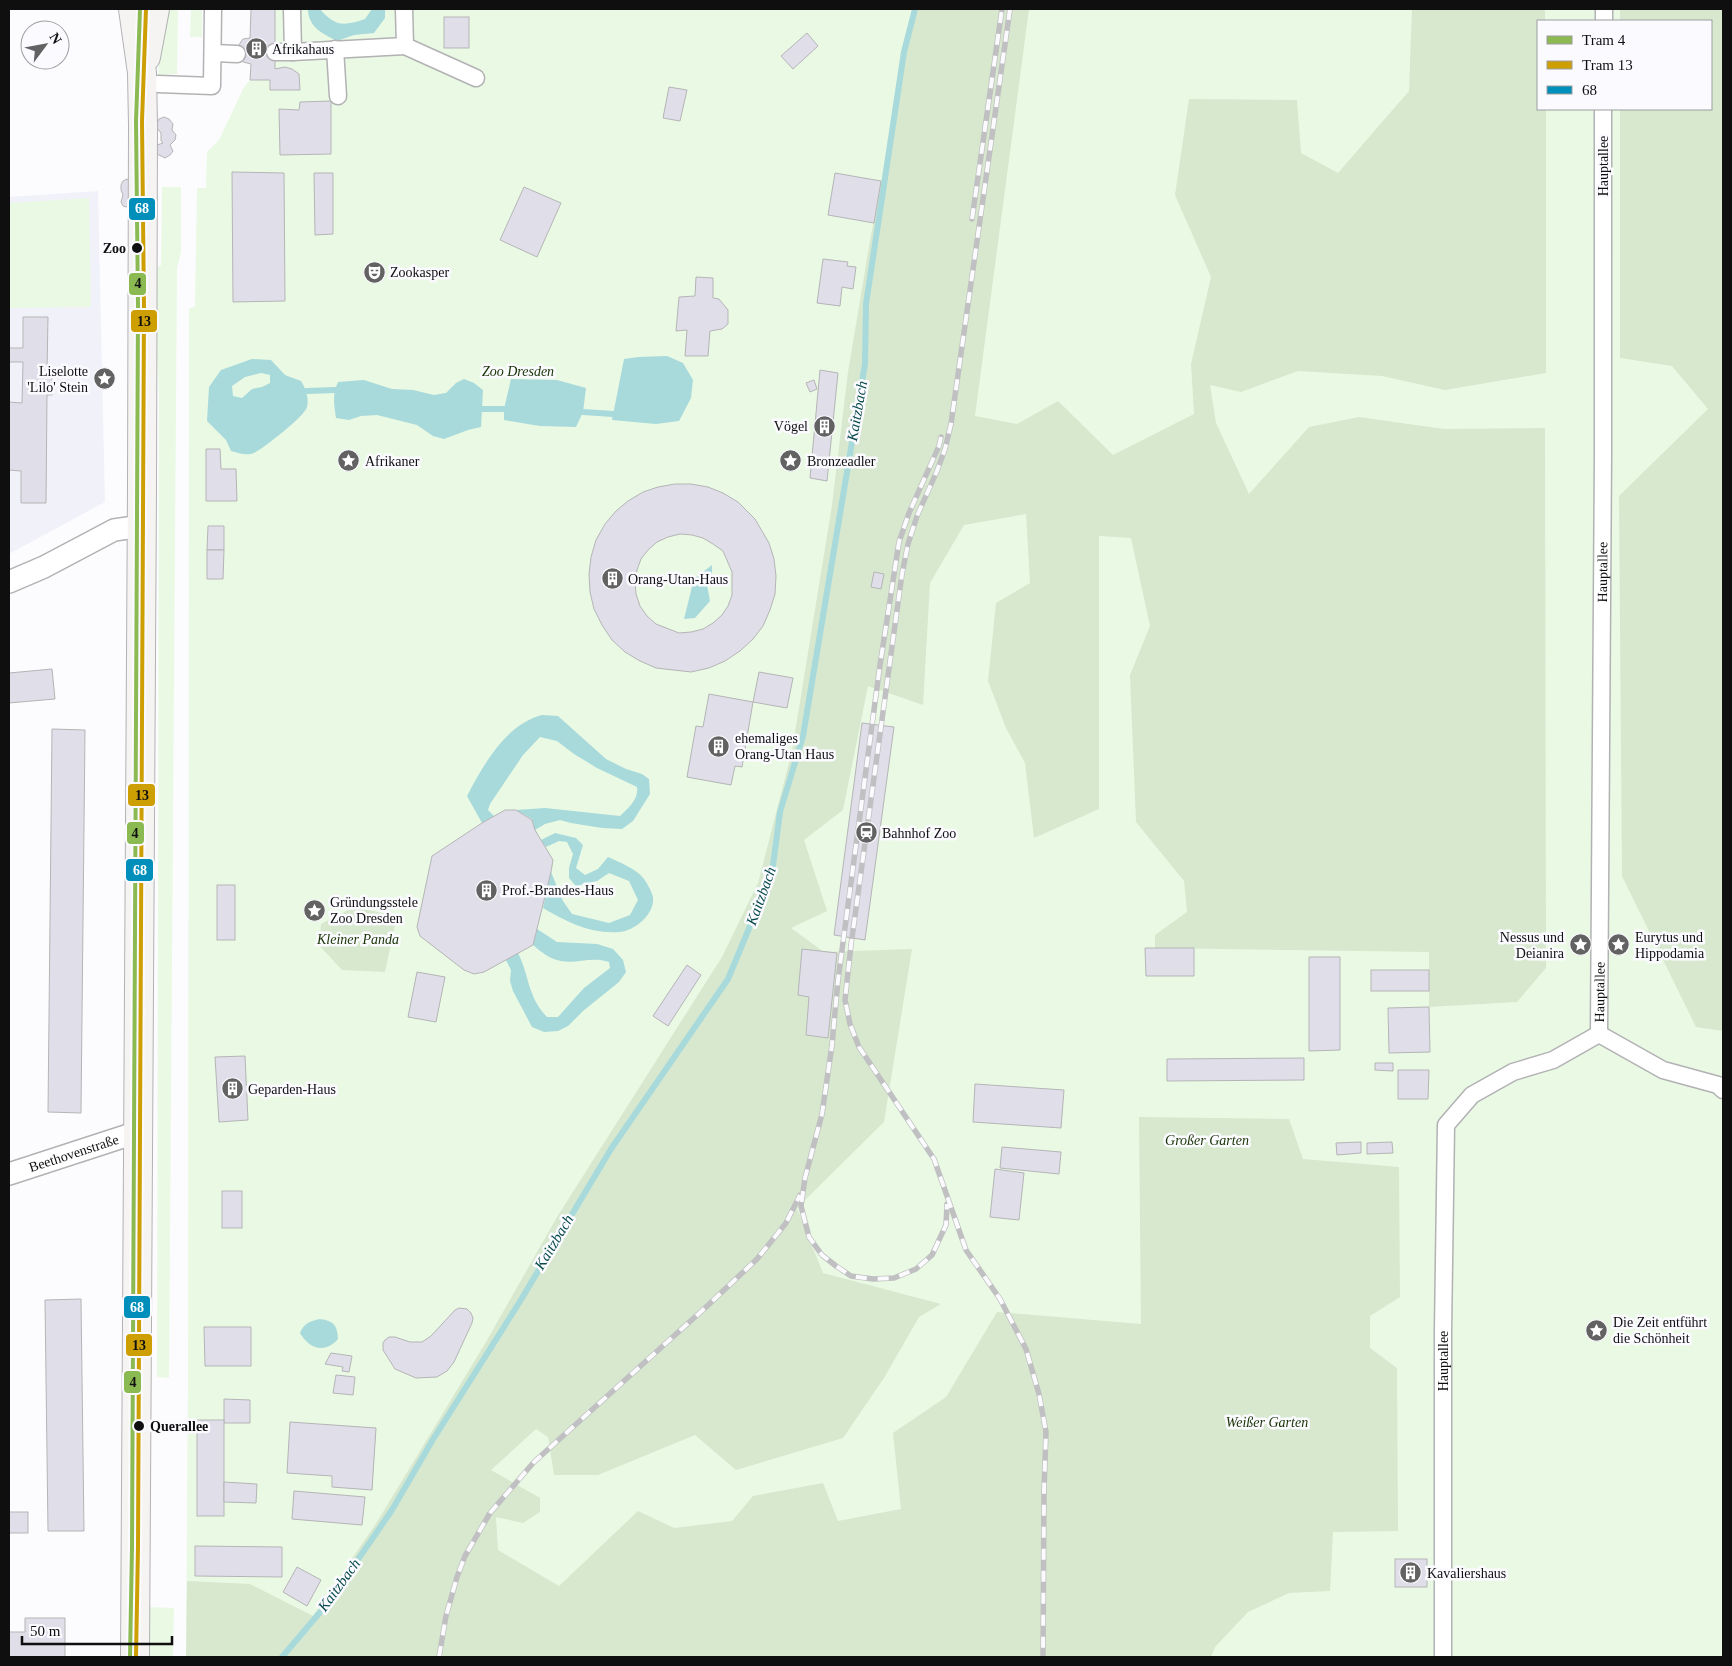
<svg xmlns="http://www.w3.org/2000/svg" width="1732" height="1666" font-family="'Times New Roman',serif">
<style>
.built{fill:#f1f1fa}
.green{fill:#eaf9e4;fill-rule:evenodd}
.forest{fill:#d7e8cf}
.water{fill:#a8d9db;fill-rule:evenodd}
.lines{fill:none;stroke-linecap:round;stroke-linejoin:round}
.stream{stroke:#a8d9db;stroke-width:6}
.building{fill:#dfdee9;stroke:#b5b5b6;fill-rule:evenodd}
.pedestrian-casing{stroke:#b2b2b4;stroke-width:19}
.minor-casing{stroke:#b2b2b4;stroke-width:24}
.secondary-casing{stroke:#b2b2b4;stroke-width:30}
.pedestrian{stroke:#fff;stroke-width:16}
.minor{stroke:#fff;stroke-width:21}
.secondary{stroke:#f5f4f2;stroke-width:28}
.rail-casing{stroke:#c0c0c2;stroke-width:5.5}
.rail{stroke:#fbfbff;stroke-width:4;stroke-dasharray:11;stroke-linecap:butt}
.bus-1-casing{stroke:#fbfbff;stroke-width:8}
.bus-1{stroke:#008fba;stroke-width:4}
.tram-1-casing{stroke:#fbfbff;stroke-width:8}
.tram-2-casing{stroke:#fbfbff;stroke-width:8}
.tram-1{stroke:#8bb952;stroke-width:4}
.tram-2{stroke:#cd9f03;stroke-width:4}
.stop-dot{fill:#0f0f10;stroke:#fbfbff;stroke-width:2}
.labels{text-anchor:middle;dominant-baseline:central;stroke-width:5;stroke-linejoin:round;paint-order:stroke}
.poi-label{font-size:14px;fill:#0f0f10;stroke:#fbfbff;text-anchor:start}
.street-label{font-size:14px;fill:#0f0f10;stroke:#fbfbff}
.stop-label{font-size:14px;font-weight:bold;fill:#0f0f10;stroke:#fbfbff;text-anchor:end}
.park-label{font-size:14px;font-style:italic;fill:#163202;stroke:#fbfbff}
.water-label{font-size:15px;font-style:italic;fill:#084a4c;stroke:#fbfbff}
.line-badge{stroke:#fbfbff;stroke-width:2}
.badge-label{font-size:14px;text-anchor:middle;font-weight:bold;fill:#fff}
.pale-badge-label{font-size:14px;text-anchor:middle;font-weight:bold;fill:#111}
</style>
<rect width="100%" height="100%" fill="#fcfcfe"/>
<!-- built -->
<path class="built" d="M98,191L105,502L9,554V197Z"/>
<!-- green -->
<g class="green">
<path d="M163,9H178L177,74L158,75Z"/>
<path d="M191,9H202V37H190Z"/>
<path d="M251,9H1723V1657H186L188,1384L189,308L195,307L197,188H206L207,152L219,140L244,87L250,80L251,64L243,62L237,54L238,46L243,39L250,38ZM1538,21H1711V109H1538Z"/>
<path d="M162,187H181V252L177,268L169,1378L157,1377L159,393L153,272L161,265Z"/>
<path d="M89,198L91,307L9,308V203Z"/>
<path d="M148,1607L174,1608L173,1657H147Z"/>
</g>
<!-- forest -->
<g class="forest">
<path d="M913,9H1029L975,416L1017,424L1058,401L1113,455L1194,414L1191,364L1211,277L1175,195L1189,99L1297,100L1301,153L1338,173L1409,91L1412,9H1545V21H1538V109H1546V373L1445,390L1382,376L1298,371L1241,392L1210,385L1216,423L1249,494L1309,427L1359,417L1444,429L1545,428L1546,968L1517,1002L1429,1007V952L1155,948V935L1187,912L1184,881L1136,822L1130,675L1150,626L1131,538L1099,536V809L1034,838L1025,763L1006,728L988,681L996,603L1030,583L1026,514L964,525L930,583L923,705L868,686L843,810L804,840L827,911L791,928L824,952L912,949L884,1122L797,1208L823,1273L941,1304L919,1317L884,1378L843,1438L736,1470L695,1435L598,1475H554L548,1437L536,1429L491,1470L540,1498V1512L523,1523L496,1517L498,1550L559,1586L638,1511L674,1528L732,1521L753,1496L823,1483L838,1521L901,1509L893,1433L946,1397L997,1312L1141,1324L1139,1117L1289,1119L1303,1159L1399,1167L1400,1297L1370,1316V1348L1397,1368L1398,1531L1333,1532L1330,1591L1289,1593L1248,1612L1215,1647L1211,1657H186L187,1581L250,1584L313,1616L377,1522L486,1342L557,1217L722,957L758,883L792,751L832,505L848,372L871,235L892,127L902,49Z"/>
<path d="M1620,9H1723V1031L1696,1027L1622,876L1619,496L1708,409L1672,366L1620,358V109H1711V21H1620Z"/>
<path d="M354,907L397,916L385,972L342,970L319,945L321,924Z"/>
</g>
<!-- water -->
<g class="water">
<path d="M308,9H320C335,27 344,26 365,19L372,9H385V18L374,33L354,35L337,41C323,34 308,27 308,9Z"/>
<path d="M667,356L683,363L693,380L691,398L679,421L656,424L612,420L624,359L638,357Z"/>
<path d="M252,359L271,360L285,375L301,381C306,389 309,398 307,407C305,416 264,448 254,453C247,456 238,453 231,451L226,440L207,421L209,387L221,370ZM261,373L270,375V383L262,387L252,389L242,398L233,396L232,386L245,377Z"/>
<path d="M464,379L474,383L483,390L481,427L468,430L444,439L433,436L417,425L377,415L361,416L349,420L336,418C334,404 332,395 338,382L364,380L392,389L413,390L434,395L446,393L456,383Z"/>
<path d="M511,379L557,380L586,388L583,412L576,427L540,426L504,420V409Z"/>
<path d="M712,565V580L707,585L710,601L695,618L684,619L694,579Z"/>
<path d="M542,715L558,716L606,759L626,769L642,774L649,779L650,794L633,821L622,829L602,828L571,823L560,820L545,824L535,830L532,819L516,810L545,808L620,816C628,809 639,799 637,787L597,768L574,754L557,741L540,737L523,755L490,804L488,810L494,816L482,823L467,796C484,764 505,725 542,715Z"/>
<path d="M555,833L576,838L583,845L576,868L585,875L598,869L608,857C619,862 637,869 644,879C647,883 652,892 653,897C655,914 635,931 619,932C590,934 567,922 543,908L551,872L563,901L572,914L609,923L630,915L638,900L629,881L609,873L597,881L576,886L569,878V868L573,854L567,842L559,841L546,847L541,840Z"/>
<path d="M537,929L557,942L597,944L613,949L623,960L626,972L619,982L583,1011L568,1026L558,1031L544,1032L532,1027L513,991L510,981L511,970L506,960L518,953C530,977 527,996 547,1017H558L584,988L610,968L609,962C592,956 577,964 561,961C550,959 541,952 533,945Z"/>
<path d="M320,1319C334,1321 337,1325 338,1339C325,1354 309,1349 300,1333C304,1323 310,1321 320,1319Z"/>
</g>
<g class="lines">
<!-- stream -->
<g class="stream">
<path d="M307,391L335,390"/>
<path d="M482,409H504"/>
<path d="M583,412L613,414"/>
<path d="M282,1657L328,1603L392,1510L432,1441L519,1303L611,1149L728,979L772,873L780,812L803,736L865,364L866,304L904,52L915,9"/>
</g>
</g>
<!-- building -->
<g class="building">
<path d="M251,9H275V69L285,67L292,69L299,74L300,90H270V80H250L251,64L243,62L237,54L238,46L243,39L250,38Z"/>
<rect x="444" y="17" width="25" height="31"/>
<path d="M807,33L818,46L793,69L781,56Z"/>
<path d="M669,87L687,90L680,121L663,118Z"/>
<path d="M331,101V154L280,155L279,109L299,110L300,102Z"/>
<path d="M164,117L169,119L173,124L172,130L176,135L175,140L170,145L173,151L170,155L165,158L157,154L156,149L157,145L163,143L161,141V133L157,128V123L159,119Z"/>
<path d="M232,172L284,173L285,301L233,302Z"/>
<path d="M314,173H333V234L315,235Z"/>
<path d="M835,173L881,181L874,223L828,215Z"/>
<path d="M127,179L130,182L131,191L129,194L132,201L131,205L126,207L123,206L121,202L123,195L121,190V185L123,181Z"/>
<path d="M524,187L561,203L537,257L500,240Z"/>
<path d="M823,259L848,262L847,266L856,267L853,289L842,287L840,306L817,303Z"/>
<path d="M696,277L713,278V298L719,299L728,310V324L722,329L710,331L708,356H685L687,330L676,331L679,297L695,296Z"/>
<path d="M23,317H48L47,371H52V395H47L46,503H21V471L9,470V402L22,403L23,362H9V348H23Z"/>
<path d="M820,370L838,373L827,481L810,478Z"/>
<path d="M814,380L817,389L810,392L806,383Z"/>
<path d="M206,449H220L221,469H236L237,501H206Z"/>
<path d="M675,484H691L708,487L723,493L738,502L755,519L769,543L774,559L776,576L775,594L770,610L763,626L753,639L740,651L725,661L709,668L691,672L656,668L640,661L625,652L612,640L602,625L594,609L590,592L589,574L591,557L596,540L605,524L616,511L628,501L643,492L658,487ZM680,534L692,535L703,538L713,544L723,551L732,572V595L728,606L722,615L713,623L703,629L691,632L679,633L656,624L647,616L640,606L636,594L635,582L637,570L641,559L648,550L657,542L668,537Z"/>
<path d="M208,526H224V550H207Z"/>
<path d="M207,550H224L223,579H207Z"/>
<path d="M874,572L884,574L881,589L871,587Z"/>
<path d="M52,669L55,699L9,703V673Z"/>
<path d="M759,672L793,678L787,708L753,702Z"/>
<path d="M709,694L753,702L742,767L735,766L731,785L687,777L696,726L703,727Z"/>
<path d="M862,723L894,727L865,940L834,935Z"/>
<path d="M52,729L85,730L81,1113L48,1112Z"/>
<path d="M505,810H516L532,820L535,830L553,860L551,872L533,945L484,972L474,974L464,970L420,936L417,927L432,856L482,823Z"/>
<rect x="217" y="885" width="18" height="55"/>
<path d="M1145,948H1194V976H1146Z"/>
<path d="M802,949L837,953L828,1038L806,1035L809,997L798,995Z"/>
<path d="M1309,957H1340V1050L1309,1051Z"/>
<path d="M687,965L701,975L668,1026L653,1016Z"/>
<rect x="1371" y="970" width="58" height="21"/>
<path d="M417,972L445,977L436,1022L408,1017Z"/>
<path d="M1429,1007L1430,1052L1389,1053L1388,1008Z"/>
<path d="M245,1056L248,1120L219,1122L215,1057Z"/>
<path d="M1304,1058V1080L1167,1081V1059Z"/>
<path d="M1375,1063H1393V1071L1375,1070Z"/>
<path d="M1398,1070H1429L1428,1099H1398Z"/>
<path d="M975,1084L1064,1090L1061,1128L973,1122Z"/>
<path d="M1361,1142V1153L1337,1155L1336,1143Z"/>
<path d="M1392,1142L1393,1153L1367,1154V1143Z"/>
<path d="M1002,1147L1061,1152L1059,1174L1000,1168Z"/>
<path d="M995,1169L1024,1173L1019,1220L990,1217Z"/>
<rect x="222" y="1191" width="20" height="37"/>
<path d="M81,1299L84,1531H48L45,1300Z"/>
<path d="M459,1308L467,1309L471,1313L473,1318L472,1323L454,1362L447,1371L437,1377L416,1378L395,1369L383,1350V1343L385,1340L389,1337H395L410,1342H422L431,1336L455,1310Z"/>
<path d="M204,1327H251V1366H205Z"/>
<path d="M331,1353L352,1356L349,1372L342,1371L343,1367L325,1364Z"/>
<path d="M336,1375L355,1377L353,1395L333,1393Z"/>
<path d="M224,1399L250,1400V1423H224Z"/>
<rect x="197" y="1420" width="27" height="96"/>
<path d="M290,1422L376,1428L372,1490L332,1487V1476L287,1473Z"/>
<path d="M224,1482L257,1484L256,1503L224,1502Z"/>
<path d="M294,1491L365,1497L362,1525L292,1519Z"/>
<rect x="9" y="1512" width="19" height="21"/>
<path d="M195,1546L282,1547V1577L195,1576Z"/>
<rect x="1395" y="1559" width="32" height="28"/>
<path d="M297,1567L321,1580L307,1606L283,1592Z"/>
<path d="M25,1618H65V1657H9V1632H25Z"/>
</g>
<g class="lines">
<defs>
<g id="pedestrian">
<path d="M292,9L293,52L405,46L404,9"/>
<path d="M1604,21V9"/>
<path d="M405,46L476,78"/>
<path d="M335,49L338,96"/>
<path d="M275,52H293"/>
<path d="M213,53L237,54"/>
<path d="M158,84L212,86L213,9"/>
<path id="s1" d="M1599,1034L1603,455V109"/>
<path d="M1599,1034L1663,1070L1718,1085L1723,1090"/>
<path id="s2" d="M1443,1657V1331L1446,1125L1472,1095L1513,1072L1553,1060L1599,1034"/>
</g>
<g id="minor">
<path d="M9,582L44,567L114,530L142,526"/>
<path id="s3" d="M9,1174L138,1132"/>
</g>
<g id="secondary">
<path d="M133,9L142,73L143,125L142,489L135,1657"/>
<path d="M146,57L155,9"/>
</g>
</defs>
<!-- pedestrian casing -->
<use href="#pedestrian" class="pedestrian-casing"/>
<!-- minor casing -->
<use href="#minor" class="minor-casing"/>
<!-- secondary casing -->
<use href="#secondary" class="secondary-casing"/>
<!-- pedestrian -->
<use href="#pedestrian" class="pedestrian"/>
<!-- minor -->
<use href="#minor" class="minor"/>
<!-- secondary -->
<use href="#secondary" class="secondary"/>
<defs>
<g id="rail">
<path d="M1010,9L951,424L945,449L937,471L917,516L908,544L902,574L851,945L845,1000L850,1024L859,1047L934,1159L966,1250L1000,1299L1026,1349L1039,1394L1046,1432L1044,1491L1043,1657"/>
<path d="M972,219L1002,9"/>
<path d="M941,437L939,446L909,513L899,542L880,665L838,980L832,1045L822,1114L805,1178L801,1206L809,1237L822,1255L836,1266L851,1276L873,1279L894,1278L916,1269L932,1255L946,1225L947,1204"/>
<path d="M439,1657L446,1616L457,1577L465,1556L490,1513L534,1462L705,1308L757,1259L786,1223L800,1195"/>
</g>
</defs>
<!-- rail casing -->
<use href="#rail" class="rail-casing"/>
<!-- rail -->
<use href="#rail" class="rail"/>
<defs>
<path id="bus-1" d="M135,1657L142,489V73L144,9"/>
</defs>
<!-- bus-1 casing -->
<use href="#bus-1" class="bus-1-casing"/>
<!-- bus-1 -->
<use href="#bus-1" class="bus-1"/>
<defs>
<path id="tram-1" d="M130,1657L132,1547L138,308L136,121L140,9"/>
<path id="tram-2" d="M136,1657L138,1547L144,308L142,121L146,9"/>
</defs>
<!-- tram-1 casing -->
<use href="#tram-1" class="tram-1-casing"/>
<!-- tram-2 casing -->
<use href="#tram-2" class="tram-2-casing"/>
<!-- tram-1 -->
<use href="#tram-1" class="tram-1"/>
<!-- tram-2 -->
<use href="#tram-2" class="tram-2"/>
</g>
<!-- icons -->
<defs>
<symbol id="building-disc" viewBox="-11 -11 22 22"><circle r="9.5" fill="#626263" stroke="#fbfbff"/><path d="M-4-6H4V6H1V3H-1V6H-4ZM-2.5-4.3h1.7v1.8h-1.7ZM.8-4.3h1.7v1.8H.8ZM-2.5-1h1.7V.8h-1.7ZM.8-1h1.7V.8H.8Z" fill="#fff"/></symbol>
<symbol id="theatre-disc" viewBox="-11 -11 22 22"><circle r="9.5" fill="#626263" stroke="#fbfbff"/><path d="M-5-5.5Q0-4 5-5.5V0Q5 5 0 6Q-5 5-5 0ZM-3.3-2.5H-1v1.5H-3.3ZM1-2.5H3.3v1.5H1ZM-2.8 1Q0 5.5 2.8 1Z" fill="#fff"/></symbol>
<symbol id="sight-disc" viewBox="-11 -11 22 22"><circle r="9.5" fill="#626263" stroke="#fbfbff"/><path d="M0-6L1.8-2.2L6-1.7L2.9 1.2L3.7 5.4L0 3.3L-3.7 5.4L-2.9 1.2L-6-1.7L-1.8-2.2Z" fill="#fff"/></symbol>
<symbol id="station-disc" viewBox="-11 -11 22 22"><circle r="9.5" fill="#626263" stroke="#fbfbff"/><path d="M-3-6H3Q5-6 5-4V2Q5 4 3 4L4.5 6H3L1.5 4h-3L-3 6H-4.5L-3 4Q-5 4-5 2V-4Q-5-6-3-6ZM-3.5-4v3h7v-3ZM-3.5 1v1.5H-2V1ZM2 1v1.5H3.5V1Z" fill="#fff"/></symbol>
</defs>
<g fill-rule="evenodd">
<use href="#building-disc" x="244" y="36" width="25" height="25"/>
<use href="#theatre-disc" x="362" y="260" width="25" height="25"/>
<use href="#sight-disc" x="92" y="366" width="25" height="25"/>
<use href="#building-disc" x="812" y="414" width="25" height="25"/>
<use href="#sight-disc" x="336" y="448" width="25" height="25"/>
<use href="#sight-disc" x="778" y="448" width="25" height="25"/>
<use href="#building-disc" x="600" y="566" width="25" height="25"/>
<use href="#building-disc" x="706" y="734" width="25" height="25"/>
<use href="#station-disc" x="854" y="820" width="25" height="25"/>
<use href="#building-disc" x="474" y="878" width="25" height="25"/>
<use href="#sight-disc" x="302" y="898" width="25" height="25"/>
<use href="#sight-disc" x="1568" y="932" width="25" height="25"/>
<use href="#sight-disc" x="1606" y="932" width="25" height="25"/>
<use href="#building-disc" x="220" y="1076" width="25" height="25"/>
<use href="#sight-disc" x="1584" y="1318" width="25" height="25"/>
<use href="#building-disc" x="1398" y="1560" width="25" height="25"/>
</g>
<!-- markers -->
<g class="stop-dot">
<circle cx="137" cy="248" r="6"/>
<circle cx="139" cy="1426" r="6"/>
</g>
<g class="labels">
<!-- poi labels -->
<g class="poi-label">
<text x="272" y="49">Afrikahaus</text>
<text x="390" y="272">Zookasper</text>
<text x="88" y="371" text-anchor="end">Liselotte<tspan x="88" dy="16">'Lilo' Stein</tspan></text>
<text x="808" y="426" text-anchor="end">Vögel</text>
<text x="365" y="461">Afrikaner</text>
<text x="807" y="461">Bronzeadler</text>
<text x="628" y="579">Orang-Utan-Haus</text>
<text x="735" y="738">ehemaliges<tspan x="735" dy="16">Orang-Utan Haus</tspan></text>
<text x="882" y="833">Bahnhof Zoo</text>
<text x="502" y="890">Prof.-Brandes-Haus</text>
<text x="330" y="902">Gründungsstele<tspan x="330" dy="16">Zoo Dresden</tspan></text>
<text x="1564" y="937" text-anchor="end">Nessus und<tspan x="1564" dy="16">Deianira</tspan></text>
<text x="1635" y="937">Eurytus und<tspan x="1635" dy="16">Hippodamia</tspan></text>
<text x="248" y="1089">Geparden-Haus</text>
<text x="1613" y="1322">Die Zeit entführt<tspan x="1613" dy="16">die Schönheit</tspan></text>
<text x="1427" y="1573">Kavaliershaus</text>
</g>
<!-- street labels -->
<g class="street-label">
<text transform="translate(1603 166) rotate(-90)">Hauptallee</text>
<text stroke="none"><textPath href="#s1" startOffset="462">Hauptallee</textPath></text>
<text stroke="none"><textPath href="#s1" startOffset="42">Hauptallee</textPath></text>
<text stroke="none"><textPath href="#s3" startOffset="68">Beethovenstraße</textPath></text>
<text stroke="none"><textPath href="#s2" startOffset="296">Hauptallee</textPath></text>
</g>
<!-- stop labels -->
<g class="stop-label">
<text x="126" y="248">Zoo</text>
<text x="150" y="1426" text-anchor="start">Querallee</text>
</g>
<!-- park labels -->
<g class="park-label">
<text x="518" y="371">Zoo Dresden</text>
<text x="358" y="939">Kleiner Panda</text>
<text x="1207" y="1140">Großer Garten</text>
<text x="1267" y="1422">Weißer Garten</text>
</g>
<!-- water labels -->
<g class="water-label">
<text transform="translate(857 411) rotate(-80)">Kaitzbach</text>
<text transform="translate(761 896) rotate(-70)">Kaitzbach</text>
<text transform="translate(554 1242) rotate(-59)">Kaitzbach</text>
<text transform="translate(339 1585) rotate(-54)">Kaitzbach</text>
</g>
</g>
<g class="line-badge">
<rect x="128" y="197" width="28" height="24" rx="5" fill="#008fba"/>
<rect x="128" y="272" width="19" height="24" rx="5" fill="#8bb952"/>
<rect x="130" y="309" width="28" height="24" rx="5" fill="#cd9f03"/>
<rect x="127" y="783" width="29" height="24" rx="5" fill="#cd9f03"/>
<rect x="126" y="821" width="19" height="24" rx="5" fill="#8bb952"/>
<rect x="125" y="858" width="29" height="24" rx="5" fill="#008fba"/>
<rect x="123" y="1295" width="28" height="24" rx="5" fill="#008fba"/>
<rect x="125" y="1333" width="28" height="24" rx="5" fill="#cd9f03"/>
<rect x="123" y="1370" width="19" height="24" rx="5" fill="#8bb952"/>
</g>
<g class="badge-label">
<text x="142" y="213">68</text>
<text x="140" y="875">68</text>
<text x="137" y="1312">68</text>
</g>
<g class="pale-badge-label">
<text x="138" y="288">4</text>
<text x="144" y="326">13</text>
<text x="142" y="800">13</text>
<text x="135" y="838">4</text>
<text x="139" y="1350">13</text>
<text x="133" y="1387">4</text>
</g>
<!-- border -->
<rect width="1732" height="1666" fill="none" stroke="#0f0f10" stroke-width="20"/>
<!-- legend -->
<rect x="1537" y="20" width="175" height="90" fill="#fbfbff" stroke="#9d9d9f"/>
<rect x="1547" y="36" width="25" height="8" fill="#8bb952" stroke="#9d9d9f"/>
<text x="1582" y="45" font-size="15" fill="#0f0f10">Tram 4</text>
<rect x="1547" y="61" width="25" height="8" fill="#cd9f03" stroke="#9d9d9f"/>
<text x="1582" y="70" font-size="15" fill="#0f0f10">Tram 13</text>
<rect x="1547" y="86" width="25" height="8" fill="#008fba" stroke="#9d9d9f"/>
<text x="1582" y="95" font-size="15" fill="#0f0f10">68</text>
<!-- north arrow -->
<g transform="translate(45 45) rotate(58)"><circle r="24" fill="#fbfbff" stroke="#9d9d9f"/>
<path d="M0-4L9 19L0 12L-9 19Z" fill="#626263"/>
<text y="-8" font-size="14" font-weight="bold" text-anchor="middle" fill="#0f0f10">N</text>
</g>
<!-- scale -->
<path d="M22 1636v8h150v-8" fill="none" stroke="#0f0f10" stroke-width="2.5"/>
<text x="30" y="1636" font-size="15" fill="#0f0f10" stroke="#fbfbff" stroke-width="4" paint-order="stroke">50 m</text>
</svg>
